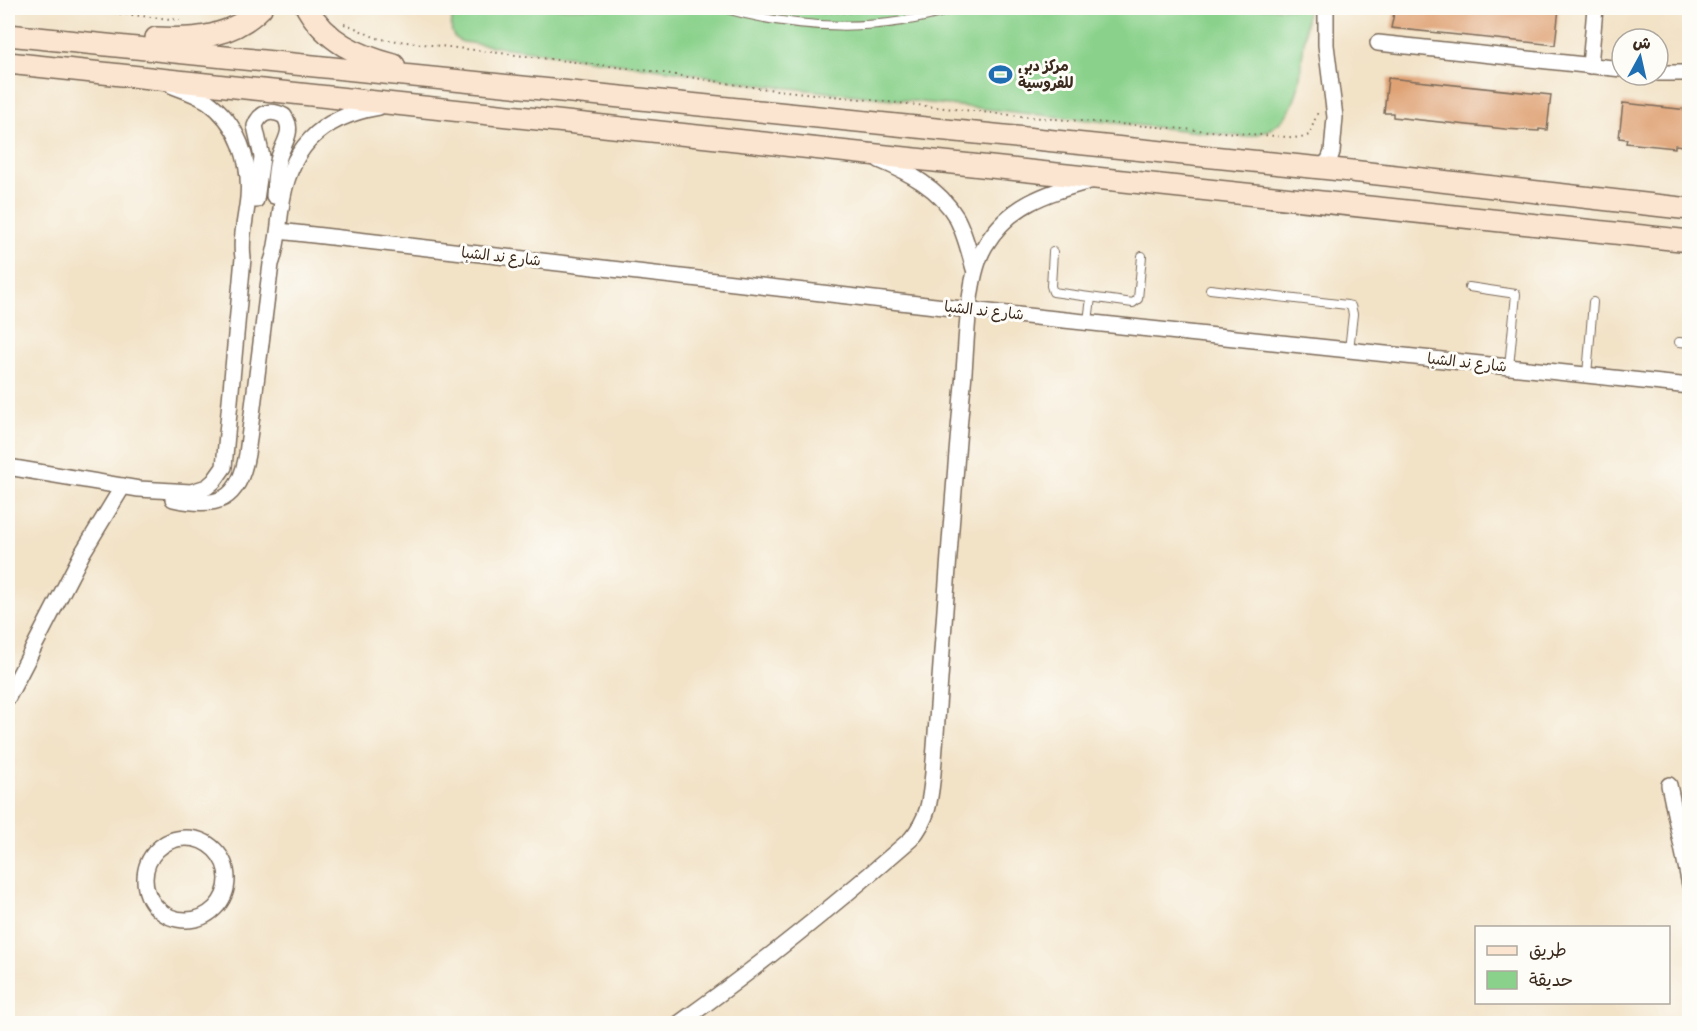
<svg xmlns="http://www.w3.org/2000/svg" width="1697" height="1031" font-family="Pangolin,'Playpen Sans Arabic',sans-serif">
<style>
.green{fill:#8ad18b;stroke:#627e54;stroke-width:1.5}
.building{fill:#dfa275}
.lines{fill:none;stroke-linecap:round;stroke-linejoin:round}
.lane-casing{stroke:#7b6a59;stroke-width:10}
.street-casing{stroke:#7b6a59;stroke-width:18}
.secondary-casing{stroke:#7b6a59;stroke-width:24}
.path{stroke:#7b6a59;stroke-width:2;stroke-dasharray:1.5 4.5;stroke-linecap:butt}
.lane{stroke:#fff;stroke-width:8}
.street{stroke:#fff;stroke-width:15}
.secondary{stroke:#fce5d0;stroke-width:21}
.labels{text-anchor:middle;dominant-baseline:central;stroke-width:6;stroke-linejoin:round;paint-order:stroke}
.poi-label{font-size:15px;font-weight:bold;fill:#3b2a1e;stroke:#fdfcf7;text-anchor:start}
.street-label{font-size:15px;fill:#3b2a1e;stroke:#fdfcf7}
</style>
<rect width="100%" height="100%" fill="#fdfcf7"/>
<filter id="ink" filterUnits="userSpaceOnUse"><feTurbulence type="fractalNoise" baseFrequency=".0167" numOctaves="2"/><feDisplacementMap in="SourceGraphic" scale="12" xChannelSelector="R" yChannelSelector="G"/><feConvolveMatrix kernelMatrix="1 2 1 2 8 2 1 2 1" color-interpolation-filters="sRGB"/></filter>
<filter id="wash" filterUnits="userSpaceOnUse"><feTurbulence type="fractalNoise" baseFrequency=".008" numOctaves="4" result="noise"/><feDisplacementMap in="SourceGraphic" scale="24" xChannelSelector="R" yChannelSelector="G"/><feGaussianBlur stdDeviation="1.35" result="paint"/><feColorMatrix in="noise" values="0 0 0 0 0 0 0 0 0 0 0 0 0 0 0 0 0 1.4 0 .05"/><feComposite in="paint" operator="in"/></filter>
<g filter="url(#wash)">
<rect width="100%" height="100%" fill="#f2e2c6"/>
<!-- green -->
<path class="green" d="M454,8H1307C1306,25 1304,42 1302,59C1298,99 1292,129 1246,137L762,85L676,71L463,42C446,37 452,22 454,8Z"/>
<g id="blocks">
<!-- building -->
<g class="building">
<path d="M1395,8H1559L1555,45L1391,28Z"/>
<path d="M1388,78L1551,95L1547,130L1539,129V131L1505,129L1393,117V113H1384Z"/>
<path d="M1623,103L1688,110L1684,146L1675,145V148L1626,143L1627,139L1619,138Z"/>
</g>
</g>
</g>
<g filter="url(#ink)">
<use href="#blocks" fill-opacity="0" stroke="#7b6a59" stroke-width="1.5"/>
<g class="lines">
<defs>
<g id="lane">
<path d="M722,8C798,30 881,33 957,8"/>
<path d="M1053,252L1051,286L1053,292L1133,303L1138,299L1142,256"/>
<path d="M1469,287L1516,294L1509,367"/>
<path d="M1210,289L1347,305L1351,306L1353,314L1349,350"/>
<path d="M1088,321L1091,298"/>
<path d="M1679,342L1690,343"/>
<path d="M1587,375L1593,302"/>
</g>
<g id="street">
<path d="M1378,43L1622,69"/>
<path d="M1590,66L1595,8"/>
<path d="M1658,73H1690"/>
<path d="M879,160C908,172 939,188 956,217C965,233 969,252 974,269"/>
<path d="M1320,168L1329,160L1332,152L1335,117L1326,45V8"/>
<path d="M256,200L262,157L255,126C260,112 271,109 284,116C296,132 281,145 278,161C275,172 275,184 274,196"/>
<path d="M279,231L970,310L1690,386"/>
<path d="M8,467L139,489L191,492L207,487L214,481L224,467L243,258C240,238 246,218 248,198C251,161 238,123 207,101C196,94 184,90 173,86"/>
<path d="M173,499C218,509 239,501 247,454L271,264C278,247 278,228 281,209C288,150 319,117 379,107"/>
<path d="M8,697L83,552L123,486"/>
<path d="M1669,785L1690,885"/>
<circle cx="186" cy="879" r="41"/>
<path d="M678,1024C760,966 836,904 911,839C929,817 930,801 933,773C943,644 951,513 963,384C967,345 966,278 985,246C1010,204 1045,194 1090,181"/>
</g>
<g id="secondary">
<path d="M307,8C327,42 357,55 394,65"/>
<path d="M8,35L1351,171L1690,209"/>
<path d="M156,38C196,40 232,37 261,8"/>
<path d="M8,63L1690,241"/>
</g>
</defs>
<!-- lane casing -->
<use href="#lane" class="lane-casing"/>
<!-- street casing -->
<use href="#street" class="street-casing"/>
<!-- secondary casing -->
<use href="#secondary" class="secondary-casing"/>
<!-- path -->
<g class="path">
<path d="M66,8L180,20"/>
<path d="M777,8C818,14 861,14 902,8"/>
<path d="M1205,8L1211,10L1222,8"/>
<path d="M344,24C357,27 368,36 381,39L651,71L758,88L1029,117L1301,138L1309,135L1317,114L1320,115"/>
</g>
<!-- lane -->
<use href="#lane" class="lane"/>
<!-- street -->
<use href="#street" class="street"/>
<!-- secondary -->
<use href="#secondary" class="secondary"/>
</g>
</g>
<!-- icons -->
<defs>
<symbol id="stadium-bare" viewBox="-9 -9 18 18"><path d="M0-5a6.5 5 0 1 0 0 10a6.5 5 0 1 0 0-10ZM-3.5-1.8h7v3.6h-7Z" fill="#1f6fb2" stroke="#fdfcf7" stroke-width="2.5" paint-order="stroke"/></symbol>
</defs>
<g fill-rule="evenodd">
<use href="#stadium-bare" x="984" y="58" width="33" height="33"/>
</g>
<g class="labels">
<!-- poi labels -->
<g class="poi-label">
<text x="1018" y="66">مركز دبي<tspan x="1018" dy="17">للفروسية</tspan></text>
</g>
<!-- street labels -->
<g class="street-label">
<text transform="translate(501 257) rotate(6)">شارع ند الشبا</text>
<text transform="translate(984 311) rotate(6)">شارع ند الشبا</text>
<text transform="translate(1467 363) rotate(6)">شارع ند الشبا</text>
</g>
</g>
<!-- margin -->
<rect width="1697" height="1031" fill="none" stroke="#fdfcf7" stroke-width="30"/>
<!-- legend -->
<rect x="1475" y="926" width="195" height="78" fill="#fdfcf7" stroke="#afa8a0" stroke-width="1.5"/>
<rect x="1487" y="946" width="30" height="9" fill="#fce5d0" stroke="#afa8a0" stroke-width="1.5"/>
<text x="1529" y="956" font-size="18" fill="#3b2a1e">طريق</text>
<rect x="1487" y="971" width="30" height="18" fill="#8ad18b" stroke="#afa8a0" stroke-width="1.5"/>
<text x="1529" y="986" font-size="18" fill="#3b2a1e">حديقة</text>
<!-- north arrow -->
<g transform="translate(1640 57) rotate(8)"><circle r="28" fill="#fdfcf7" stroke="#afa8a0" stroke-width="1.5"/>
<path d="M0-4.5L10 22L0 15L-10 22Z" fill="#1f6fb2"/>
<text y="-9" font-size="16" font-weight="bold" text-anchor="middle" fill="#3b2a1e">ش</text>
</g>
</svg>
